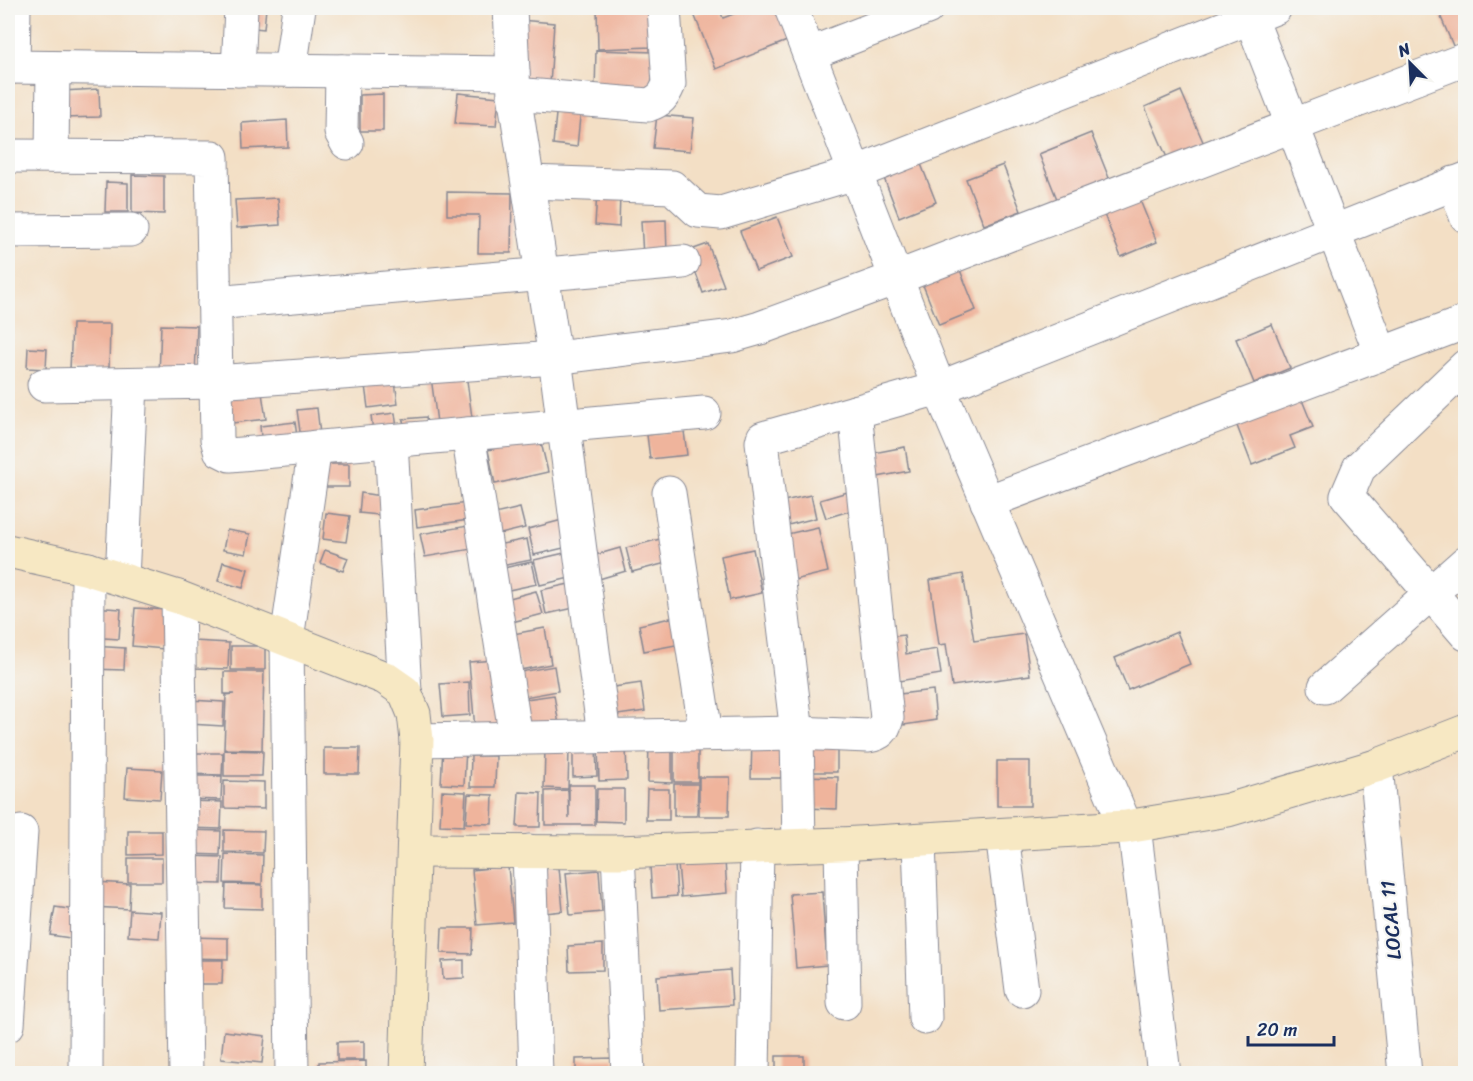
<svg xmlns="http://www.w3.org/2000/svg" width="1473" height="1081" font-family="Sriracha,sans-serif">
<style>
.building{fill:#efb49c}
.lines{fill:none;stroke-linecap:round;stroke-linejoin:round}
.street-casing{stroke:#878792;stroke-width:35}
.secondary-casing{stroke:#878792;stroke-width:35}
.street{stroke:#fff;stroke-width:33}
.secondary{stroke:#f7e8c3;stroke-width:33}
.labels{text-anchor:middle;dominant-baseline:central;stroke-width:4.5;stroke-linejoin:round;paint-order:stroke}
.street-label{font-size:20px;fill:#1b2f5e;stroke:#f6f6f2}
</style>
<rect width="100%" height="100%" fill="#f6f6f2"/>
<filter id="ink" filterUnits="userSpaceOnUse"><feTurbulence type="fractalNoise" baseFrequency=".0167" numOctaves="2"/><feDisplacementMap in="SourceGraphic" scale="12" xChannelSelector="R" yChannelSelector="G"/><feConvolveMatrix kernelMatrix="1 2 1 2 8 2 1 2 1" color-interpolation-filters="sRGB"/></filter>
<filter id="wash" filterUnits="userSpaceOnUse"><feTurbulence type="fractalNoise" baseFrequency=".008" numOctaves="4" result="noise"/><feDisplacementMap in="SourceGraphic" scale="24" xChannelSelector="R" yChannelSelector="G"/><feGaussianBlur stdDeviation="1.35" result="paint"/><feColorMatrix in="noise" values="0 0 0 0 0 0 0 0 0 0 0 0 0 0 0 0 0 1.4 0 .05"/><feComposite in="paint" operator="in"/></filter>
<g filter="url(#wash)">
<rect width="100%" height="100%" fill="#f3dfc5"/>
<g id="blocks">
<!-- building -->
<g class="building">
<path d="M247,8H266L264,29L245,27Z"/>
<path d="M597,8H651L652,47L598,49Z"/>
<path d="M712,8H719L723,18L749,8H785L797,37L716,69L694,14Z"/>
<path d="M1437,8H1466V43L1454,48Z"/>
<path d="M520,20L554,23L550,85L516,83Z"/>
<path d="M596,50L653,52L651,94L595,92Z"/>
<path d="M99,89L100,117L63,118L62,91Z"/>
<path d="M1181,91L1204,144L1168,160L1145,107Z"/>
<path d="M458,93L499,97L496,126L455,124Z"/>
<path d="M383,94V131H360V95Z"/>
<path d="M557,104L581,107L577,147L553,144Z"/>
<path d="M657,115L694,118L690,151L653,148Z"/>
<path d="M287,120L288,147L243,149L242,123Z"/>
<path d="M1091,133L1111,183L1059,204L1039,154Z"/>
<path d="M919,159L936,202L899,217L882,173Z"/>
<path d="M1003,165L1021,211L984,225L966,179Z"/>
<path d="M132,175L164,176V214L132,213Z"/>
<path d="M106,182L128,183V212H105Z"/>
<path d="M447,192L512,193L511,253H478L479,215H447Z"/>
<path d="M597,192L620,193L619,227L595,225Z"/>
<path d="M1137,193L1157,242L1121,257L1101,207Z"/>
<path d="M278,198L280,225L237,228L235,200Z"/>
<path d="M777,217L793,257L756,271L740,231Z"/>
<path d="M666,220L667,255L643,257L641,221Z"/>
<path d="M708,244L724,286L703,293L688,251Z"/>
<path d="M958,265L976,310L939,325L921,280Z"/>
<path d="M72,324H110L109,371L70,370Z"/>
<path d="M1272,324L1290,368L1254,383L1236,339Z"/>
<path d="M161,325L197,326L195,376L159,375Z"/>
<path d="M28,348L47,349L46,369L27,368Z"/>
<path d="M466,373L473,425L438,430L431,377Z"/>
<path d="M394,374L398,404L368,408L364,378Z"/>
<path d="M262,393L266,419L225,424L222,398Z"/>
<path d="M1302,400L1313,427L1290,436L1295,448L1252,465L1234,418Z"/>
<path d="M317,408L321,443L302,446L297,410Z"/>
<path d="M395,413L398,436L374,439L371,416Z"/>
<path d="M426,417L428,435L405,437L403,419Z"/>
<path d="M295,422L298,444L262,448L260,426Z"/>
<path d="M684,431L687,455L650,459L647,435Z"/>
<path d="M540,438L548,472L495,484L488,450Z"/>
<path d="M905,447L909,471L867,479L863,455Z"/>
<path d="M324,464H349V487H323Z"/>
<path d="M851,491L856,509L826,518L820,500Z"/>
<path d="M361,493L381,496L379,515L359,513Z"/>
<path d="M811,495L816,518L784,526L779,502Z"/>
<path d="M467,503L469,520L417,527L415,510Z"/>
<path d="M520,508L525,528L492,536L486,516Z"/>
<path d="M326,513L350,516L346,542L323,539Z"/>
<path d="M566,519L572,546L534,555L528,529Z"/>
<path d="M468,526L472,549L425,557L420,534Z"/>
<path d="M818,527L828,572L794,580L783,535Z"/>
<path d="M227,530L250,534L246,554L223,550Z"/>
<path d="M527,539L531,560L496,567L492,546Z"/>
<path d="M660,539L666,563L632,572L626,548Z"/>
<path d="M620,548L626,571L599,579L592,556Z"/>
<path d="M753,549L762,593L730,600L721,556Z"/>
<path d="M325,550L348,558L343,571L320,563Z"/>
<path d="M569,552L574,577L540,585L534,560Z"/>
<path d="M223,562L248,569L243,588L218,581Z"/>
<path d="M532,562L537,584L504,591L499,569Z"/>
<path d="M963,574L974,641L1024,634L1030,675L952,686L946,644L939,645L930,580Z"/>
<path d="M574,583L579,607L546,614L541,590Z"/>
<path d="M536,591L543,614L512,622L506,599Z"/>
<path d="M91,607L121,609L119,639L89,637Z"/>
<path d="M135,608L168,610L164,649L132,646Z"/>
<path d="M675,617L681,644L644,651L639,625Z"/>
<path d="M545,628L551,664L520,670L513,634Z"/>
<path d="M1177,632L1190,664L1128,690L1115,658Z"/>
<path d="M904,635L906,654L937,649L941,674L887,683L880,638Z"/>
<path d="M193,641L229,643L228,669L192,668Z"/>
<path d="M91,646L125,648L124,670L90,669Z"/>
<rect x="231" y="646" width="34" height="24"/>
<path d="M496,660L502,727L475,729L469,662Z"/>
<path d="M554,666L558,691L525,697L520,672Z"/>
<path d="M224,672H264L262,750L224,749L226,695L234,694H224Z"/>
<path d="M469,682L470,715L443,717L440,684Z"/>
<path d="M641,683L645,711L618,715L614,687Z"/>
<path d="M933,690L936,720L904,725L900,694Z"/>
<path d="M554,695L559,725L530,729L526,699Z"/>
<path d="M190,700L224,702L223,726L189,724Z"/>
<rect x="803" y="738" width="34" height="34"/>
<path d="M752,740H782L781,778H751Z"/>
<path d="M649,743L672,744V783L648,782Z"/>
<rect x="674" y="743" width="24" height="39"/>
<path d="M596,745L597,776L573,777V746Z"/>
<path d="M598,745H626L627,780L599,781Z"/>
<path d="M443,747L466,748L464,785L441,784Z"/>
<path d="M324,748H360L359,774H324Z"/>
<path d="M545,749H569L568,789L544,788Z"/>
<path d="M224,750L263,751L262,776H224Z"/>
<path d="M188,753H223L222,775L187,774Z"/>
<path d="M471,756H496L495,787H470Z"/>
<rect x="997" y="761" width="33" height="45"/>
<path d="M127,768L162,770L160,799L125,797Z"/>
<path d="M188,776H222L221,800L187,799Z"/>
<path d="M802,776L838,777L837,809L801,808Z"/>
<path d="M699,777H730L729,816H699Z"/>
<path d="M224,781L264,782V809L224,808Z"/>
<path d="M674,784H698L697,816H674Z"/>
<path d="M569,785H595V825H545V791L568,790L569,818Z"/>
<path d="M597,789H624V822L596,821Z"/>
<path d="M647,789H669V820H646Z"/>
<path d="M442,791L466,792L464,826L440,825Z"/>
<path d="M519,792L541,793L540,827H517Z"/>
<path d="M468,794L493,795L492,824L466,823Z"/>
<path d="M189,801L222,802L221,829L188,828Z"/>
<path d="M188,830L221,831L220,855L187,854Z"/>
<path d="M224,830L264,831L263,853L224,852Z"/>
<path d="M128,831H162V854L128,855Z"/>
<path d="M225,854L263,855L262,884L224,883Z"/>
<path d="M186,856L222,857L221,884L185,883Z"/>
<rect x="128" y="858" width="34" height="24"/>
<path d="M725,860L727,893L681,897L678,864Z"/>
<path d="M675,864L677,896L652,898L650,866Z"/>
<path d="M508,866L513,922L477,925L472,870Z"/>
<path d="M559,867L563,911L536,914L532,869Z"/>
<path d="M599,870L602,912L570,915L566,873Z"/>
<path d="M95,882L130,884L129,909L93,907Z"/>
<path d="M226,884L262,885V909L225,908Z"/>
<path d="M822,892L827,965L796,968L790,894Z"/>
<path d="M55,907L82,911L77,939L50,935Z"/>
<path d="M130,910L161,912L159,938L128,936Z"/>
<path d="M442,928H473L472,954L441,953Z"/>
<path d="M190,937L228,938V959L190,958Z"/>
<path d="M603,944V970L569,971L568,946Z"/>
<path d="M191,960H223L222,984H190Z"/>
<path d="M464,960V978L443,979L442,961Z"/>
<path d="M730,970L732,1005L659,1010L657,976Z"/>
<path d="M224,1031L265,1036L262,1063L221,1059Z"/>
<path d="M364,1041V1060H337V1042Z"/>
<rect x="776" y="1056" width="28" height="18"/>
<path d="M613,1058L614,1074H576V1059Z"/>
<path d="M366,1061V1074H319V1062Z"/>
</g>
</g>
</g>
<g filter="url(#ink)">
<use href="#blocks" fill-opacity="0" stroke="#878792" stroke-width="1.5"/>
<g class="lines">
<defs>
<g id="street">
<path d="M510,8L514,94L555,358L604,736"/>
<path d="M791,8L939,388L1126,827"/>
<path d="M1247,8L1381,354"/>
<path d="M809,54L927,8"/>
<path d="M8,67L513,73"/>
<path d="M13,67L14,8"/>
<path d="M238,70L241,8"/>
<path d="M290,70L299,8"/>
<path d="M342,71L341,132L347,143"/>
<path d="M514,94L648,105C660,101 664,96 669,84L664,8"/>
<path d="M8,156L212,157L217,439L220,450L230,455L704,413"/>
<path d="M52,156L53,68"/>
<path d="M529,182L672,187L698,211L721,213L855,173L1275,8"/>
<path d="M1454,183L1466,216"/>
<path d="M8,231L131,230"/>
<path d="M214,303L683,262"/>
<path d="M1466,366L1359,468L1347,496L1466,634"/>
<path d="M44,385L215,382L555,358L732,336L760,328L896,278L1466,59"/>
<path d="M468,434L516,738"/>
<path d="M391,441L405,692"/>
<path d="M669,493L706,734"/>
<path d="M987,502L1466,322"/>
<path d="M122,579L131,384"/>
<path d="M178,597L186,1074"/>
<path d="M1325,687L1466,562"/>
<path d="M417,740L797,733L868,736C880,734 884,730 887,718L855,412"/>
<path d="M1376,766L1405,1074"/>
<path d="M1134,826L1164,1074"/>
<path d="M1002,835L1022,990"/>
<path d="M919,841L925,1018"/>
<path d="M841,844L844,1003"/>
<path d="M799,845L797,733L762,442L763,438L939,388L1466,179"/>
<path d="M529,851L536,1074"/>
<path d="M618,852L628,1074"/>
<path d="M8,1025L21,832"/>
<path d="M86,1074L88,569"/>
<path d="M292,1074L287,639L315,447"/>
<path d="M753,1074L757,846"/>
</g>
<g id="secondary">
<path d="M8,551L88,569L178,597L385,678L405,692L414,714L417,740L406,1074"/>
<path d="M414,851L618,852L841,844L1126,827L1228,810L1376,766L1466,731"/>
</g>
</defs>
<!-- street casing -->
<use href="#street" class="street-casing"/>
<!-- secondary casing -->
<use href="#secondary" class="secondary-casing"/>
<!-- street -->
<use href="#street" class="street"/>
<!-- secondary -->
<use href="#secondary" class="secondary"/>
</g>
</g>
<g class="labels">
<!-- street labels -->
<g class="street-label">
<text transform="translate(1391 920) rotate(-95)">LOCAL 11</text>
</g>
</g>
<!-- margin -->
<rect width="1473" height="1081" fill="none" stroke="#f6f6f2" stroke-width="30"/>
<!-- north arrow -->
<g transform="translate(1410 63) rotate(336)" stroke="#f6f6f2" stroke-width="4.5" paint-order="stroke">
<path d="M0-4.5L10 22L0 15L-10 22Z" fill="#1b2f5e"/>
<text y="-9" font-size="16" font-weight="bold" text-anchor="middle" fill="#1b2f5e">N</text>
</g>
<!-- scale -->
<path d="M1248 1036v9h86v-9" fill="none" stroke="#1b2f5e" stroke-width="3"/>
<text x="1257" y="1036" font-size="18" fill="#1b2f5e" stroke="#f6f6f2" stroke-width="4.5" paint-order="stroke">20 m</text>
</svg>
